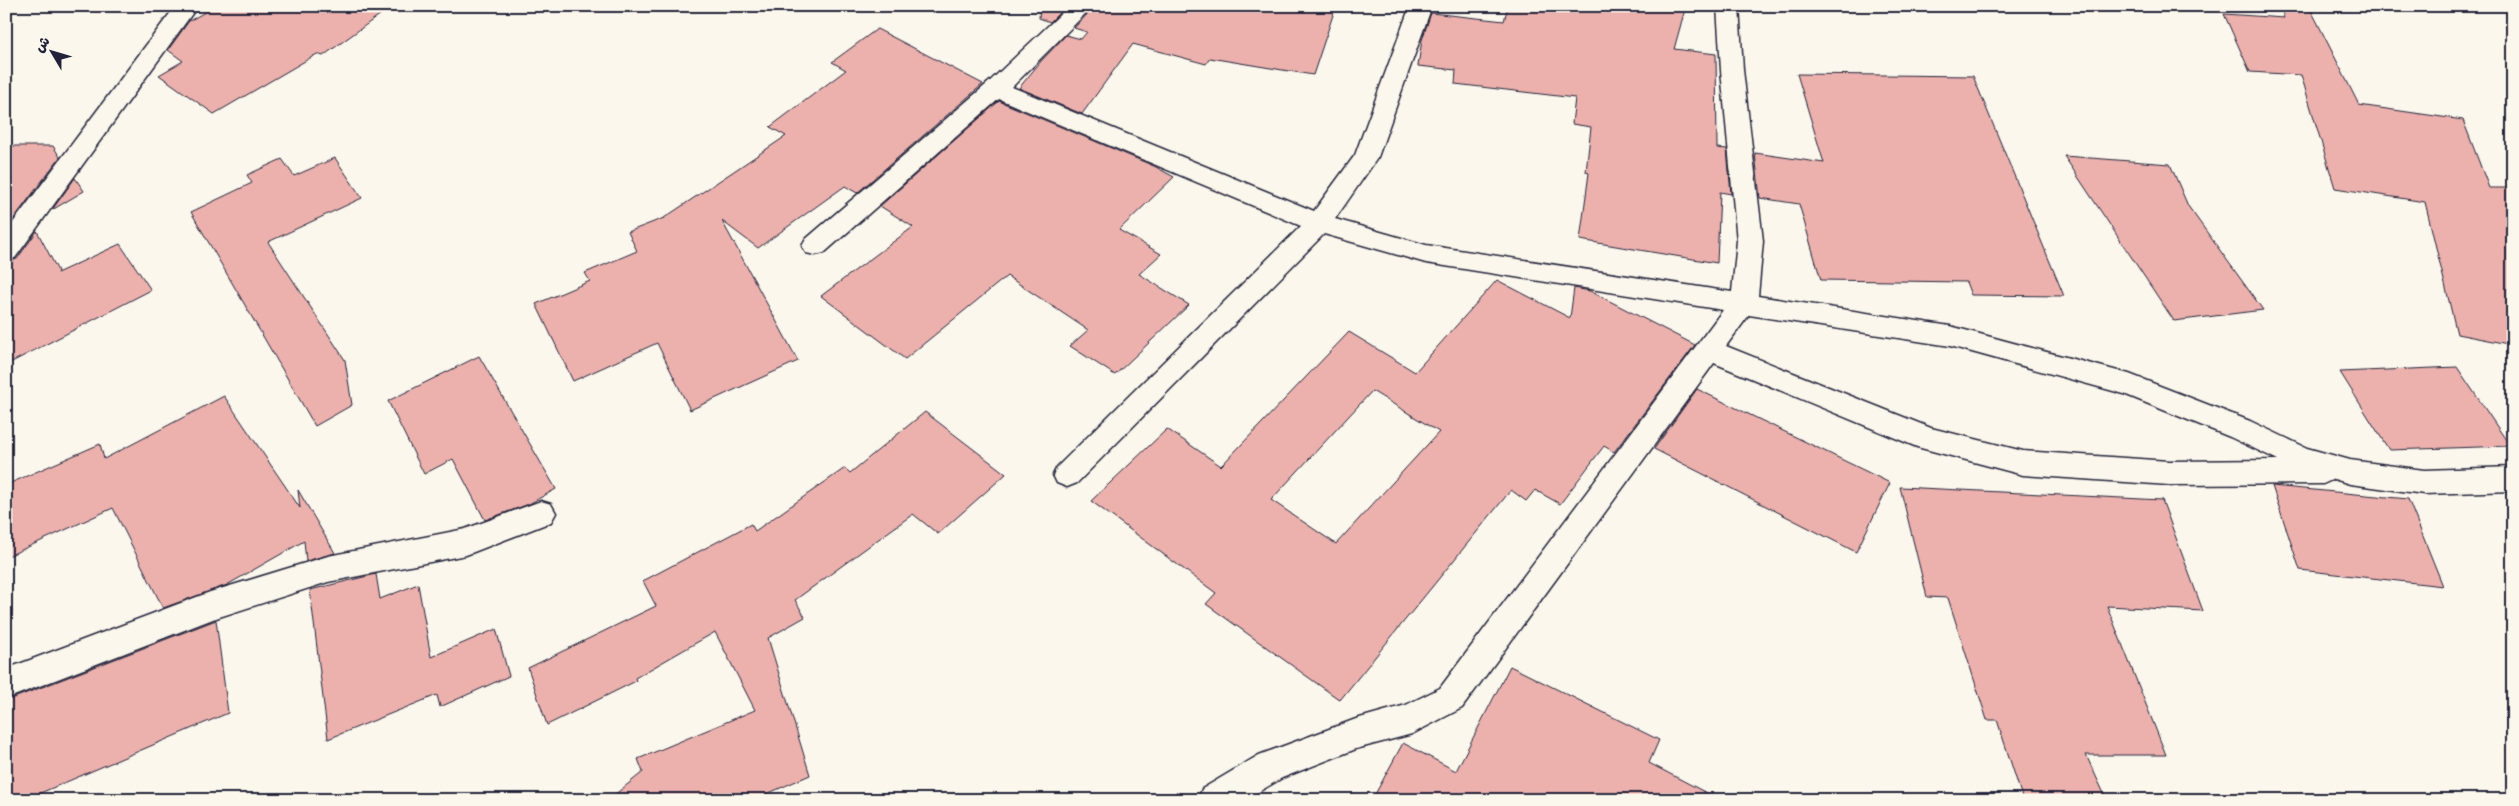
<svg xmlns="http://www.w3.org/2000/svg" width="2519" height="806" font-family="'Shantell Sans','Playpen Sans Arabic',sans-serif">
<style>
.building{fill:#ecb1ad;stroke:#22223b;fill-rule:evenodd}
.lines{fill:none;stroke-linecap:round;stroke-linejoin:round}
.street-casing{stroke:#22223b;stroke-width:3}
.street{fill:#fbf7ec;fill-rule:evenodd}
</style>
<rect width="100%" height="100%" fill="#fbf7ec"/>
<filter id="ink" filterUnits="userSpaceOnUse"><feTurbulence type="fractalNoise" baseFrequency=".02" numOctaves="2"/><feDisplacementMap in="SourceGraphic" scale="10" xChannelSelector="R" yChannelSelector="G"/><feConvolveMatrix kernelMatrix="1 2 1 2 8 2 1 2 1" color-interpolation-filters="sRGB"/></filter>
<g filter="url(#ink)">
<!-- building -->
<g class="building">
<path d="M216,6H392L323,56L317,54L214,114L159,75L183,61L168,50L189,21Z"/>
<path d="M1040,6H1066L1050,22L1039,18Z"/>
<path d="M1095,6H1336L1313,75L1210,58L1206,64L1133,44L1082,114L1019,88L1041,61L1066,35L1081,39L1087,32L1074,28Z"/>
<path d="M1508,6H1686L1674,49L1716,54L1717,148L1727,149L1731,194L1720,192L1717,263L1580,240L1589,173L1586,172L1591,127L1572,124L1575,98L1455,84L1456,70L1418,66L1422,40L1431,13L1504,21Z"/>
<path d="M2280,6H2309L2359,105L2463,120L2489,188H2513V345L2457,334L2425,202L2335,188L2301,75L2250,72L2224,14L2284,18Z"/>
<path d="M877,29L983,84L857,193L845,186L758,248L722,221L798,361L690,410L657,343L573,381L536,304L590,281L585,273L637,251L628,232L664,218L786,136L770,127L846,70L832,62Z"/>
<path d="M1797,74L1973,76L2064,296L1971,295L1966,282L1821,280L1799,204L1760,198L1755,153L1824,163Z"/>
<path d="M999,101L1154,166L1174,177L1119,230L1161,254L1139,274L1189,305L1115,375L1070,346L1088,330L1007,276L905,359L821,296L913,227L880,206Z"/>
<path d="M6,146H53L60,157L6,229Z"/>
<path d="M2064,156L2170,164L2188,206L2263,310L2174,321Z"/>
<path d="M335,158L362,198L268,242L345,360L352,405L315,426L191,212L252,183L247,175L282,159L294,176Z"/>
<path d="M75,178L84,191L52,210Z"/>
<path d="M37,231L58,271L57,273L120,244L151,290L6,365V262L17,259Z"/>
<path d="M1497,280L1570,318L1574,288L1590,291L1695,345L1614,452L1604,446L1560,504L1535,490L1526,501L1511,490L1340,700L1206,604L1216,593L1091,501L1167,429L1221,466L1349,332L1415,372ZM1372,391L1439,432L1336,544L1271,500Z"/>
<path d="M479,356L556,489L529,504L485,520L453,459L424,474L388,401Z"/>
<path d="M2457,367L2510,446L2389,450L2340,372Z"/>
<path d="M1697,389L1890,483L1856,552L1654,449Z"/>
<path d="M224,396L300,508L298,490L335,553L306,561L304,541L227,585L163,608L113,508L6,557V485L100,444L104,459Z"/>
<path d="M925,412L1006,474L938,534L913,514L795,600L805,617L768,638L810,775L753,800H608L643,772L638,759L755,710L715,632L635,678L636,681L547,725L528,668L656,606L643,581L751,524L755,531L845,468L850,473Z"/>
<path d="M2272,486L2408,499L2443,586L2300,570Z"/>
<path d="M1900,487L2162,500L2203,611L2107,606L2166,755H2086L2107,800H2023L1997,720H1987L1948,598L1927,597Z"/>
<path d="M376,574L380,599L418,584L431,657L496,629L509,676L440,707L437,695L328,739L310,590Z"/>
<path d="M216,620L228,713L24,800H6V701Z"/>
<path d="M1510,666L1659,740L1649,763L1720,800H1372L1403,743L1456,771Z"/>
</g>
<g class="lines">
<defs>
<g id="street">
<path d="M167,6H191L194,11L15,258L6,260V232L171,12Z"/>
<path d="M1069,6H1093L1012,87L1314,211L1355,155L1410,6H1432L1378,157L1335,219L1426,245L1732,292L1737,241L1721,70L1717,6H1739L1743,70L1763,241L1758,296L1950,326L2129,374L2250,421L2307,448L2350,460L2424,470L2513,467V491L2424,494L2350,484L2334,479L2323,484L2169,485L2023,475L1917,447L1714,363L1462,708L1412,734L1356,749L1282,778L1245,800H1198L1202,789L1259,755L1356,719L1406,705L1440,688L1723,310L1426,263L1324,234L1077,483L1067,487L1057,483L1053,475L1057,467L1301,226L999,99L824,253L815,255L806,253L802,246L806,239L988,83ZM1749,315L1950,346L2124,394L2230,437L2278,460L2169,461L2023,451L1931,428L1726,346Z"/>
<path d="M541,501L551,504L556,513L551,522L466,555L328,582L213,619L6,699V669L210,592L328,556L465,529Z"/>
</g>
</defs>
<!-- street casing -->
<use href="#street" class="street-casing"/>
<!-- street -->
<use href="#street" class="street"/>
</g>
</g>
<!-- margin -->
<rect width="2519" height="806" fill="none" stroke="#fbf7ec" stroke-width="25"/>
<rect x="12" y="12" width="2494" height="781" fill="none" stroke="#22223b" stroke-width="2" filter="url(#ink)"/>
<!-- north arrow -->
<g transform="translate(52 52) rotate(308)" stroke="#fbf7ec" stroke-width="4" paint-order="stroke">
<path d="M0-4L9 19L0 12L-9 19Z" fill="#22223b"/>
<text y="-8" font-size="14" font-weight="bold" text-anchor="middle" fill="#22223b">ش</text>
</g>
</svg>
